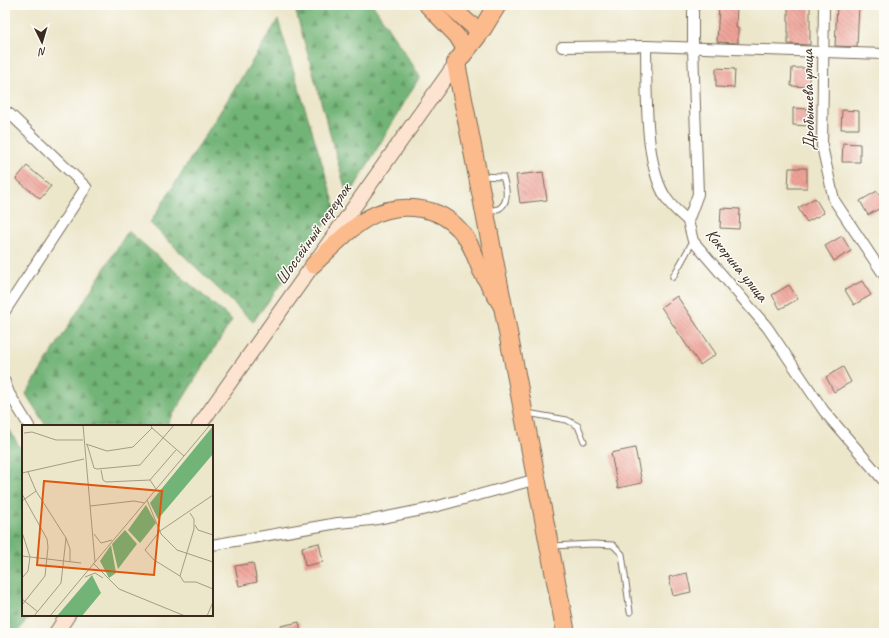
<svg xmlns="http://www.w3.org/2000/svg" width="889" height="638" font-family="Caveat,sans-serif">
<style>
.forest{fill:url(#forest-firs);stroke:#566f4a}
.building{fill:url(#building-back-hatch)}
.lines{fill:none;stroke-linecap:round;stroke-linejoin:round}
.lane-casing{stroke:#796c5a;stroke-width:7}
.street-casing{stroke:#796c5a;stroke-width:12}
.secondary-casing{stroke:#796c5a;stroke-width:16}
.primary-casing{stroke:#796c5a;stroke-width:18}
.highway-casing{stroke:#796c5a;stroke-width:20}
.lane{stroke:#fff;stroke-width:5}
.street{stroke:#fff;stroke-width:10}
.secondary{stroke:#fde4d1;stroke-width:14}
.primary{stroke:#fbbb8c;stroke-width:16}
.highway{stroke:#fbbb8c;stroke-width:18}
.labels{text-anchor:middle;dominant-baseline:central;stroke-width:3;stroke-linejoin:round;paint-order:stroke}
.street-label{font-size:17px;fill:#3b2a1e;stroke:#fdfcf7}
.inset-road{fill:none;stroke:#a59b85;stroke-width:1}
.view{fill:#df570d;fill-opacity:0.15;stroke:#df570d;stroke-width:2}
.inset-edge{fill:none;stroke:#3b2a1e;stroke-width:2}
</style>
<defs>
<pattern id="forest-firs" width="22" height="20" patternUnits="userSpaceOnUse"><rect width="22" height="20" fill="#72b477"/><path d="M5 1l3.5 6h-7zM16 11l3.5 6h-7z" fill="#5f9361"/></pattern>
<pattern id="building-back-hatch" width="6" height="6" patternUnits="userSpaceOnUse"><rect width="6" height="6" fill="#efa399"/><path d="M-1 5l2 2M0 0l6 6M5-1l2 2" fill="none" stroke="#c3857c"/></pattern>
</defs>
<rect width="100%" height="100%" fill="#fdfcf7"/>
<filter id="ink" filterUnits="userSpaceOnUse"><feTurbulence type="fractalNoise" baseFrequency=".025" numOctaves="2"/><feDisplacementMap in="SourceGraphic" scale="8" xChannelSelector="R" yChannelSelector="G"/><feConvolveMatrix kernelMatrix="1 2 1 2 8 2 1 2 1" color-interpolation-filters="sRGB"/></filter>
<filter id="wash" filterUnits="userSpaceOnUse"><feTurbulence type="fractalNoise" baseFrequency=".012" numOctaves="4" result="noise"/><feDisplacementMap in="SourceGraphic" scale="16" xChannelSelector="R" yChannelSelector="G"/><feGaussianBlur stdDeviation="0.9" result="paint"/><feColorMatrix in="noise" values="0 0 0 0 0 0 0 0 0 0 0 0 0 0 0 0 0 1.4 0 .05"/><feComposite in="paint" operator="in"/></filter>
<g filter="url(#wash)">
<rect width="100%" height="100%" fill="#ece6ca"/>
<!-- forest -->
<g class="forest">
<path d="M294,5H373L420,76L348,198Z"/>
<path d="M278,20L336,209L253,322L150,223Z"/>
<path d="M128,231L232,320L166,426H46L26,394Z"/>
<path d="M9,429L23,453V615H30L17,633H5V435Z"/>
</g>
<g id="blocks">
<!-- building -->
<g class="building">
<path d="M719,5H737L736,28H738V43L717,42Z"/>
<path d="M788,5H810V45L788,44Z"/>
<path d="M837,5H859L857,47L835,46Z"/>
<path d="M716,68L735,69L734,88L716,87Z"/>
<path d="M792,68H809V87L791,86Z"/>
<path d="M793,108L809,109V126L793,125Z"/>
<path d="M842,110L859,111V129H841Z"/>
<path d="M843,143L860,144V162H842Z"/>
<path d="M27,166L51,186L40,199L16,179Z"/>
<path d="M789,168H807V188H788Z"/>
<path d="M543,172L547,200L520,203L516,175Z"/>
<path d="M877,191L884,203V206L868,215L860,201Z"/>
<path d="M815,198L824,213L807,222L798,208Z"/>
<path d="M721,208L740,209L739,229L720,228Z"/>
<path d="M842,236L851,251L834,261L825,246Z"/>
<path d="M862,281L871,295L854,305L845,290Z"/>
<path d="M789,285L798,299L780,309L772,295Z"/>
<path d="M677,296L716,354L700,365L661,307Z"/>
<path d="M843,367L851,382L834,392L826,377Z"/>
<path d="M635,448L642,483L618,488L611,453Z"/>
<path d="M319,543L323,562L305,566L302,547Z"/>
<path d="M253,563L257,582L239,586L235,566Z"/>
<path d="M687,573L691,592L673,596L669,577Z"/>
<path d="M299,622L301,633H282L281,626Z"/>
</g>
</g>
</g>
<g filter="url(#ink)">
<use href="#blocks" fill-opacity="0" stroke="#796c5a" stroke-width="1"/>
<g class="lines">
<defs>
<g id="lane">
<path d="M481,176L503,177C506,186 510,201 500,208C497,210 491,210 487,212"/>
<path d="M673,277L693,241"/>
<path d="M527,413L567,420L578,426L584,441"/>
<path d="M552,546L593,544L613,545L622,554L630,612"/>
</g>
<g id="street">
<path d="M693,5V48L698,194L688,221L693,241L767,327L824,411L884,481"/>
<path d="M824,5L822,146L834,200L884,275"/>
<path d="M646,46C647,87 643,170 669,202C674,209 682,215 688,221"/>
<path d="M562,47L646,46L884,54"/>
<path d="M5,111L11,115L86,187L5,311"/>
<path d="M5,382L9,393L29,426"/>
<path d="M212,545L338,523L372,520L427,509L537,479"/>
</g>
<g id="secondary">
<path d="M199,426L456,63"/>
<path d="M56,633L68,615"/>
</g>
<g id="primary">
<path d="M427,5L457,36L466,51"/>
<path d="M449,5L469,23L481,31"/>
<path d="M313,265C347,234 371,201 421,209C436,211 450,219 460,230C471,242 475,257 481,271C487,282 494,294 501,305"/>
</g>
<path id="highway" d="M497,5L481,31L456,63L566,633"/>
</defs>
<!-- lane casing -->
<use href="#lane" class="lane-casing"/>
<!-- street casing -->
<use href="#street" class="street-casing"/>
<!-- secondary casing -->
<use href="#secondary" class="secondary-casing"/>
<!-- primary casing -->
<use href="#primary" class="primary-casing"/>
<!-- highway casing -->
<use href="#highway" class="highway-casing"/>
<!-- lane -->
<use href="#lane" class="lane"/>
<!-- street -->
<use href="#street" class="street"/>
<!-- secondary -->
<use href="#secondary" class="secondary"/>
<!-- primary -->
<use href="#primary" class="primary"/>
<!-- highway -->
<use href="#highway" class="highway"/>
</g>
</g>
<g class="labels">
<!-- street labels -->
<g class="street-label">
<text transform="translate(808 100) rotate(-91)">Дробышева улица</text>
<text transform="translate(313 234) rotate(-55)">Шоссейный переулок</text>
<text transform="translate(737 265) rotate(51)">Кокорина улица</text>
</g>
</g>
<!-- overview -->
<g transform="translate(22 425)">
<rect width="191" height="191" fill="#ece6ca"/>
<path d="M191,1V29L136,94L128,78ZM124,80L134,98L118,118L106,105ZM103,105L115,119L96,144L90,119ZM89,120L94,148L87,153L78,136ZM70,150L79,168L60,191H35Z" fill="#72b477"/>
<path class="inset-road" d="M130,3L162,31M2,8L10,7L34,15H61M64,19L85,26L111,22L130,3L129,0M65,19L72,43L75,44L118,40L152,0M79,45L81,55L84,57L128,55L134,64M0,48L62,34M128,55L154,25M0,69L25,114L26,122L23,151L0,180M191,70L138,106L123,125L132,135L158,151L162,157H174L191,164M125,75L139,109L155,125L191,137M0,76L14,66L6,47M68,81L112,76L123,78M173,100L176,105L191,110M0,107L8,132L6,146L0,153M72,109L79,118L90,115M44,113L48,124V137M0,131L59,138M73,137L188,0M71,138L97,164L163,191M158,151L172,104V94L168,88M63,152L73,148L81,153M0,174L16,187M12,191L39,158L44,113L14,66M28,191L73,137L61,0M185,191L191,177"/>
<path class="view" d="M22,56L140,66L132,150L15,140Z"/>
<rect width="191" height="191" class="inset-edge"/>
</g>
<!-- margin -->
<rect width="889" height="638" fill="none" stroke="#fdfcf7" stroke-width="20"/>
<!-- north arrow -->
<g transform="translate(42 42) rotate(175)" stroke="#fdfcf7" stroke-width="3" paint-order="stroke">
<path d="M0-3L7 15L0 10L-7 15Z" fill="#3b2a1e"/>
<text y="-6" font-size="11" font-weight="bold" text-anchor="middle" fill="#3b2a1e">N</text>
</g>
</svg>
